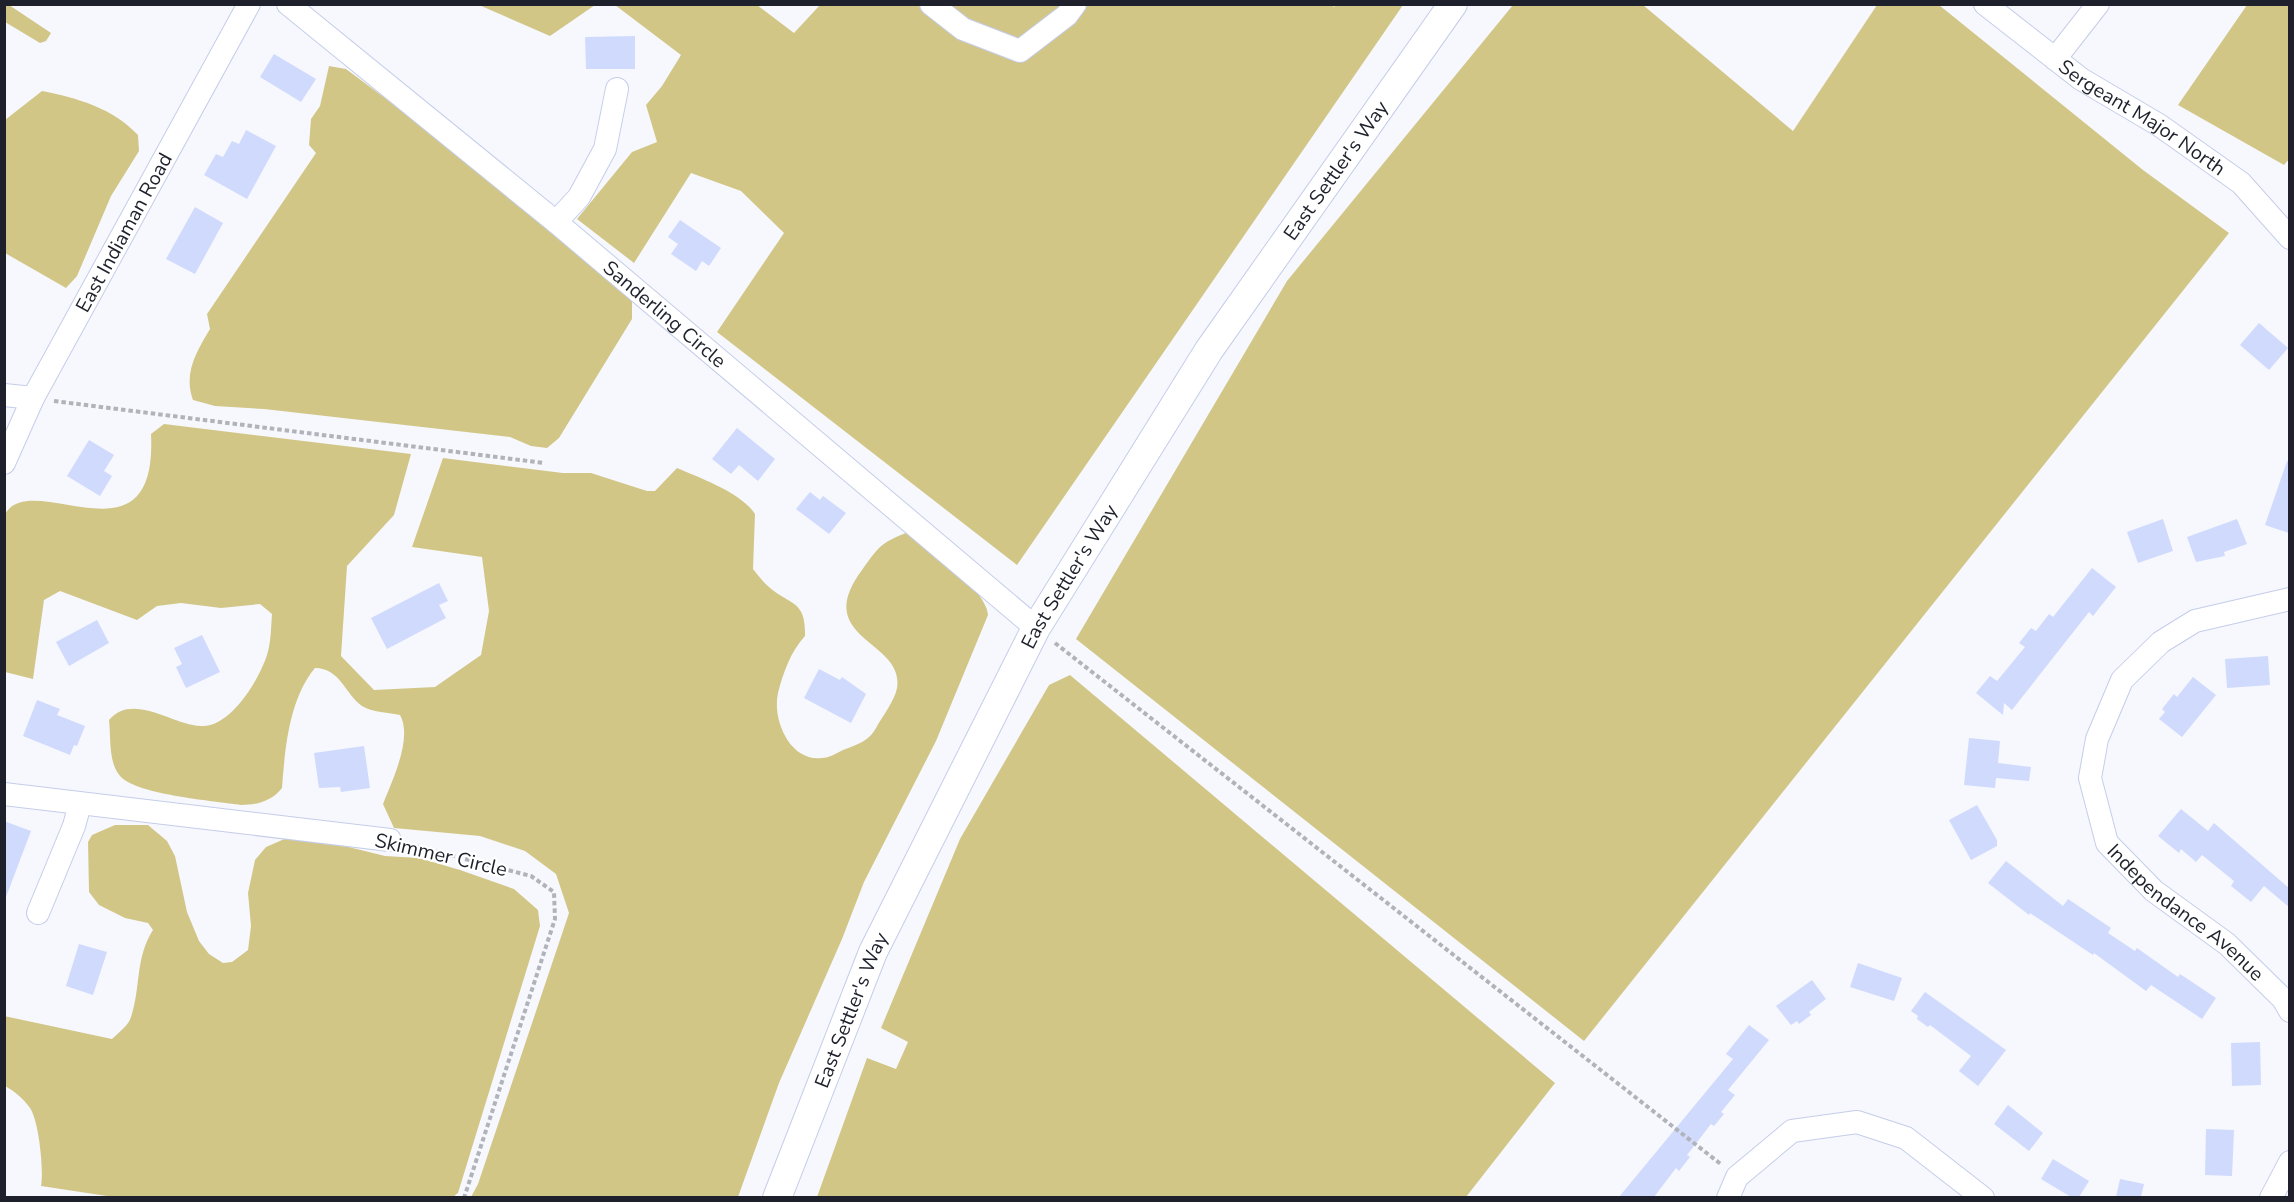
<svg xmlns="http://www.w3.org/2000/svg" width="2294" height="1202" font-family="'Nunito Sans',sans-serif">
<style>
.green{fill:#d2c687}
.building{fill:#d0dafd}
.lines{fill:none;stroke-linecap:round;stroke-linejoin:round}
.minor-casing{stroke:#c5cde9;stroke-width:24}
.major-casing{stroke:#c5cde9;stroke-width:30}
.path{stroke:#b1b3ba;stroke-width:4;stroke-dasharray:4.5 3;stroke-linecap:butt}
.minor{stroke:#fff;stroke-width:22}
.major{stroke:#fff;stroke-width:28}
.labels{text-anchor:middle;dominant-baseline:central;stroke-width:4.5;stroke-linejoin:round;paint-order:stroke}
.street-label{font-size:20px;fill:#1e212b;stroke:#fff}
</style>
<rect width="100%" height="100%" fill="#f6f8fe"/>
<!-- green -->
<g class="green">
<path d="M5,4L9,5L51,33L46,41L40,43L5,22Z"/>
<path d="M1330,4L1334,7L1336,4L1403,5L1017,565L717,332L784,233L741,191L691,173L634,263L577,219L632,152L657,142L646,105L662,86L681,55L615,5H757L794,33L820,5Z"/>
<path d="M479,5H595L550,36Z"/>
<path d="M1513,5H1643L1793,131L1877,5H1939L2143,170L2229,233L1584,1041L1076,639L1287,281Z"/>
<path d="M2247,5H2289L2290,158L2284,165L2178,105Z"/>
<path d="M329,66L346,69L436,136L628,295L632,302V319L559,438L547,448L531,446L510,437L264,409L215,406L193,400C183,373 197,351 210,329L207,314L316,153L309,145L311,119L320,106Z"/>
<path d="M42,91C77,98 113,108 138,135L139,151L111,196L77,276L66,288L5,253V120Z"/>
<path d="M164,424L411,454L394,515L347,566L341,656L374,690L435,687L481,655L489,611L482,557L412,547L443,458L563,473H591L647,491H655L677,468C700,478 742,493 755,514L753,569C758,575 763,582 769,587C791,606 806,600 805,636C791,651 783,673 778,693C772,720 790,762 822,758C829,758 837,753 843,750C858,744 868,742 876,728C882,717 895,700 897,688C905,640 810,640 862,570C878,548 880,543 906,533C913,536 921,539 927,544C943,555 988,596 988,615L936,741L864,882L842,939L779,1083L738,1197H471L478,1184L569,913L556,874L525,851L480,836L394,828L383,804C392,781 413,738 400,715C390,713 371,712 362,706C345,694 340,668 315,668C289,699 285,749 282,788C272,801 257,805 241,805C215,801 139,795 121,777C108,764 111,737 109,720C133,692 172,725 201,726C230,728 259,680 267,655C271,643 271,627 272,614L260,604L221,608L181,603L157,606L137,620L60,591L44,600L33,679L5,672L4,516C29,464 158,574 151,434Z"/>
<path d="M1070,675L1555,1083L1466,1197H817L867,1058L896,1069L908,1042L881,1028L960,839L1049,685Z"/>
<path d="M115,825H148L167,841L175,856L187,912L199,941L209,954L223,963L232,962L248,950L251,926L248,893L255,860L266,847L296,834L385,856L419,858L460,870L514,889L538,910L540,926L458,1193L453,1197L120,1198L41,1186C44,1171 39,1121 30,1108C24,1099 14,1091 5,1086L4,1016L112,1039C118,1033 129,1025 131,1017C141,987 135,958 153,930L148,923L125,918L99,905L89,892L88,842L92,835Z"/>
</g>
<!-- building -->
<g class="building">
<path d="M635,36V69H586L585,37Z"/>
<path d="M274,54L316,79L301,102L260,77Z"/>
<path d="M246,130L276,146L247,199L204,175L216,154L223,157L232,141L239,144Z"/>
<path d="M195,207L223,223L195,274L166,259Z"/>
<path d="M680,220L721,248L709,266L702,261L696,271L671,254L678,244L668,237Z"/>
<path d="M2259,323L2288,348L2269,370L2240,345Z"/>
<path d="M737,428L775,459L758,481L739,465L731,474L712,459Z"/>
<path d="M89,440L114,455L104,471L112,476L100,496L67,476Z"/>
<path d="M2287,461L2289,462V533L2265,525Z"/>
<path d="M810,492L820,500L823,496L846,513L829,534L796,509Z"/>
<path d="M2163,519L2173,551L2138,563L2127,532Z"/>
<path d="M2237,519L2247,544L2224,552L2225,556L2196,562L2187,537Z"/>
<path d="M2092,568L2116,587L2093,616L2089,612L2012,710L2004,703L2003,715L1976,693L1990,676L1997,681L2025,647L2019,643L2031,628L2036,631L2049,614L2053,617Z"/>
<path d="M439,583L448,601L439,605L446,618L387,649L371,618Z"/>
<path d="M97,620L109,643L69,666L56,642Z"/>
<path d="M202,635L220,672L186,688L176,667L182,664L174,648Z"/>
<path d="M2268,656L2270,685L2227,688L2225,659Z"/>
<path d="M819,669L840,680L842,677L866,694L851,723L804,698Z"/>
<path d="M2193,677L2216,695L2182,737L2159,719L2165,712L2162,709L2174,694L2177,697Z"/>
<path d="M37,700L60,709L57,715L85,726L77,746L74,745L70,755L23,736Z"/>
<path d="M1969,738L2000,741L1998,763L2031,767L2029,781L1996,778L1995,788L1964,785Z"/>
<path d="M364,746L370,788L341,792L340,787L319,788L314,753Z"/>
<path d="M1977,805L1997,840V846L1971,860L1949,820Z"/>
<path d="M2181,809L2208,831L2214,823L2289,888V907L2264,886L2251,902L2231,886L2234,881L2202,855L2196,862L2181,849L2179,853L2158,836Z"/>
<path d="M4,821L31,831L6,897H4Z"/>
<path d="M2006,861L2063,906L2068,899L2111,928L2108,933L2135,951L2137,948L2178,977L2180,974L2216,998L2202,1019L2151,985L2146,991L2094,953L2093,955L2030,913L2029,915L1988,883Z"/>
<path d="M79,944L107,952L93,995L66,986Z"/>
<path d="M1858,963L1902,978L1894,1001L1850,987Z"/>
<path d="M1812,980L1826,999L1809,1012L1811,1015L1799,1024L1797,1021L1791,1025L1776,1006Z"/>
<path d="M1925,992L2006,1050L1978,1086L1959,1071L1971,1056L1930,1025L1928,1027L1917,1019L1918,1016L1911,1011Z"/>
<path d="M1749,1025L1769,1040L1728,1090L1735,1095L1721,1112L1724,1114L1714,1126L1711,1124L1691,1150L1687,1155L1690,1157L1679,1171L1676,1168L1654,1197H1619L1733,1059L1726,1054Z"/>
<path d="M2260,1042L2261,1085L2232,1086L2231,1043Z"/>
<path d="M2008,1105L2043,1133L2029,1151L1994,1124Z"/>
<path d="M2206,1129L2234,1130L2232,1176L2205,1175Z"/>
<path d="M2053,1159L2089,1181L2079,1197H2071L2041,1179Z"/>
<path d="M2120,1179L2144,1184L2141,1197H2116Z"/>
</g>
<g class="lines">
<defs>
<g id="minor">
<path id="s1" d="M288,4L556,222L1036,628"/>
<path d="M931,4L963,29L1020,51L1067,15L1075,4"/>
<path id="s2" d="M1985,4L2081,79L2159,125L2241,183L2290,238"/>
<path d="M2055,59L2098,4"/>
<path d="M556,222L579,197L605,149L617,89"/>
<path d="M4,395L33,398"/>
<path id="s3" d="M4,463L33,398L249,4"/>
<path id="s4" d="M2290,599L2195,621L2161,642L2122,680L2097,739L2090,778L2107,843L2154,891L2227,944L2283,999L2290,1011"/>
<path d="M4,794L390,840"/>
<path d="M38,913L74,826L80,804"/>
<path d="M1728,1198L1737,1177L1792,1131L1857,1122L1906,1138L1983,1198"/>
<path d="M2271,1198L2290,1162"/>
</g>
<g id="major">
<path id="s5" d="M777,1198L873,952L1036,628L1209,350L1453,4"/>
</g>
</defs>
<!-- minor casing -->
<use href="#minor" class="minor-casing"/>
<!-- major casing -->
<use href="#major" class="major-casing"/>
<!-- path -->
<g class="path">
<path d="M54,401L544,463"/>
<path d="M1055,643L1722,1165"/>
<path d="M407,844L531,876L554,892L555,919L464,1198"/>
</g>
<!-- minor -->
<use href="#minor" class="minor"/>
<!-- major -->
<use href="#major" class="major"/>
</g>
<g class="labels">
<!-- street labels -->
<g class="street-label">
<text stroke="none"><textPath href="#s2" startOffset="194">Sergeant Major North</textPath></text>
<text stroke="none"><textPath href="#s5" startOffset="1174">East Settler's Way</textPath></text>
<text stroke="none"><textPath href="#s3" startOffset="260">East Indiaman Road</textPath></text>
<text stroke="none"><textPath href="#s1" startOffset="488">Sanderling Circle</textPath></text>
<text stroke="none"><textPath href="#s5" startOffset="688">East Settler's Way</textPath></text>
<text transform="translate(441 855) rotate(13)">Skimmer Circle</text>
<text stroke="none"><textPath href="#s4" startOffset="468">Independance Avenue</textPath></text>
<text stroke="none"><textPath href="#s5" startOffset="202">East Settler's Way</textPath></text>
</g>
</g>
<!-- border -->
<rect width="2294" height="1202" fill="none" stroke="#1e212b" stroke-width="12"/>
</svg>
